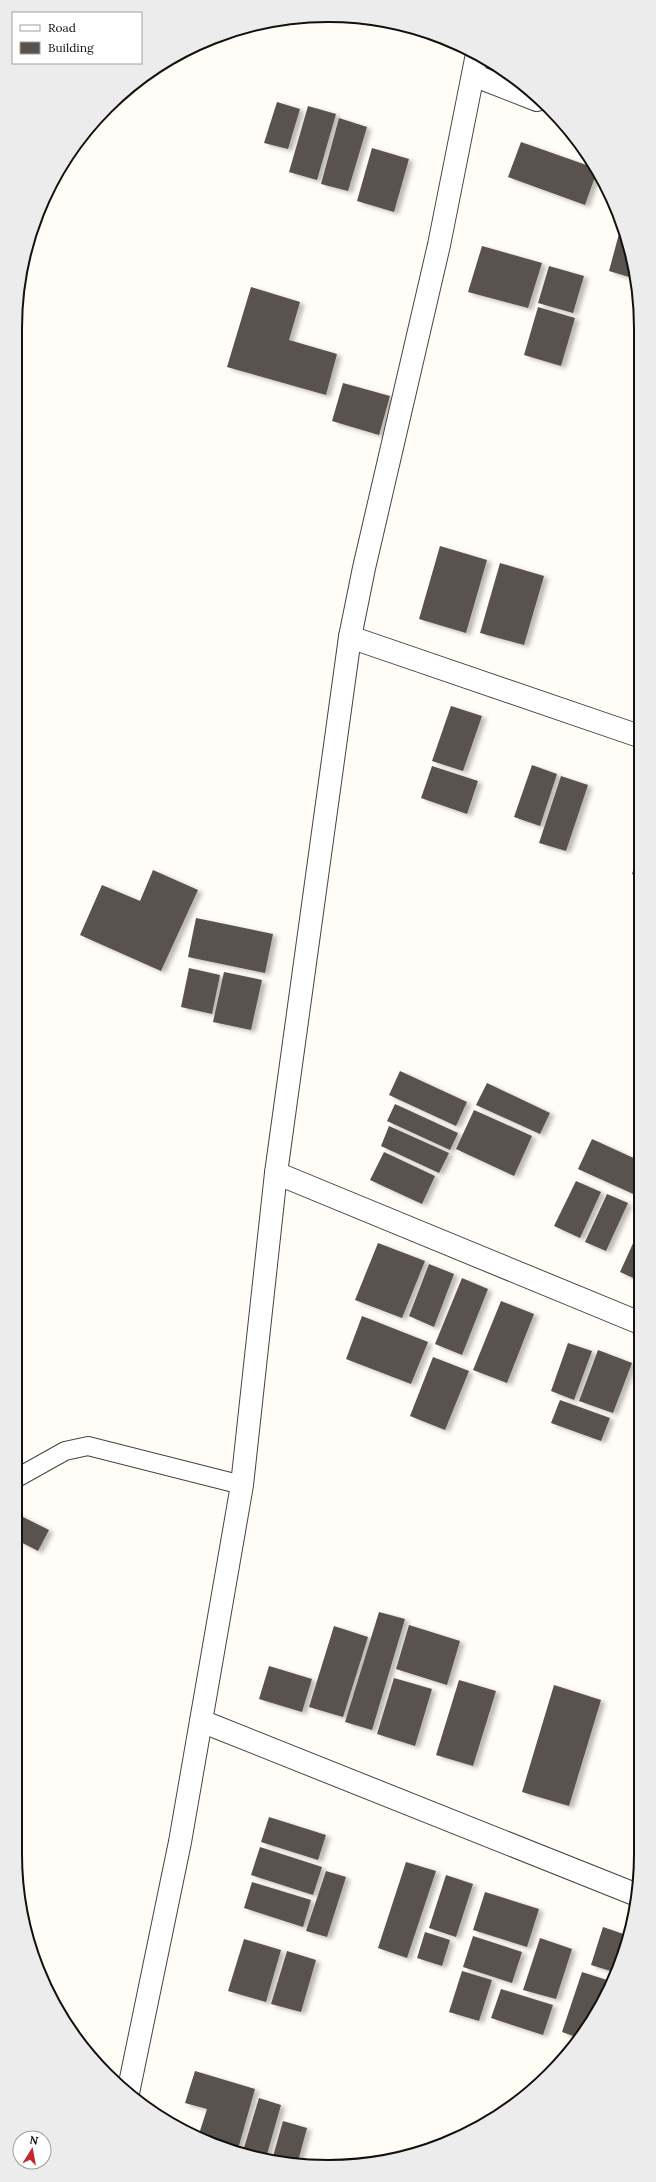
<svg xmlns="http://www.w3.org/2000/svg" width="656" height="2182" font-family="Lora,serif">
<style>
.building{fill:#5a524d;filter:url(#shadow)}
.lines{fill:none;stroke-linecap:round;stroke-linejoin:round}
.lane-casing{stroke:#444;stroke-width:20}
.street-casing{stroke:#444;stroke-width:24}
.lane{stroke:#fff;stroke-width:18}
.street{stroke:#fff;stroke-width:22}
.rim{fill:none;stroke:#111;stroke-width:2}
</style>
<defs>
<filter id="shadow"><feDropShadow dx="4.5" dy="2.5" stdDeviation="2" flood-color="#0004"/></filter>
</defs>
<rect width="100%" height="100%" fill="#fffdf5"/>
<!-- building -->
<g class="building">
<path d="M277,102L300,109L288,149L264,143Z"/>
<path d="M308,106L336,114L317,180L289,172Z"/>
<path d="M339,118L367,127L348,191L321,184Z"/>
<path d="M521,142L592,167L596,174L585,205L508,177Z"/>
<path d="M372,148L409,159L394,212L357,201Z"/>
<path d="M620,230H623L636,279L609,271Z"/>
<path d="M482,246L542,263L528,308L468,292Z"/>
<path d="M549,266L584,276L573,313L538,303Z"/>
<path d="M251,287L300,302L289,340L337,354L326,395L227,367Z"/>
<path d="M538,307L575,318L561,366L524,355Z"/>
<path d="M343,383L390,396L379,435L332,421Z"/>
<path d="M440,546L487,560L466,633L419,619Z"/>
<path d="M500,563L544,576L524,645L480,633Z"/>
<path d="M451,706L482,716L463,771L432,761Z"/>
<path d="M532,765L557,774L540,826L514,817Z"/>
<path d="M432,766L478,781L467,814L421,798Z"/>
<path d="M561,776L588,785L566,851L539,843Z"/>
<path d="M639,853V876L632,874Z"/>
<path d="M153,870L198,890L161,971L80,935L102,885L140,901Z"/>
<path d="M196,918L273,934L265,973L188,957Z"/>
<path d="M189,968L220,975L212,1014L181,1007Z"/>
<path d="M224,972L262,980L251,1030L213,1022Z"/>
<path d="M400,1071L467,1102L456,1126L389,1095Z"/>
<path d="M487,1083L550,1113L540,1134L476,1105Z"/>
<path d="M395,1104L458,1133L450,1150L387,1121Z"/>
<path d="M474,1110L532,1136L514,1176L456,1149Z"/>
<path d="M389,1126L449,1153L439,1173L381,1146Z"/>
<path d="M592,1139L640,1161V1197L578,1169Z"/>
<path d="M384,1152L435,1176L422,1204L370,1180Z"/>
<path d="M576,1181L601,1192L580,1238L554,1226Z"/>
<path d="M607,1194L628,1203L606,1251L585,1242Z"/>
<path d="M640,1228V1281L620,1272Z"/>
<path d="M378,1243L425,1261L402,1318L355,1300Z"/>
<path d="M429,1264L454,1274L434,1327L409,1316Z"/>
<path d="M462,1278L488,1289L462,1355L435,1344Z"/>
<path d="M501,1301L534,1314L507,1383L473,1370Z"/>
<path d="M362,1316L428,1342L411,1384L346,1359Z"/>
<path d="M568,1343L592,1351L574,1400L551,1391Z"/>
<path d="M598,1350L632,1363L613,1413L579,1401Z"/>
<path d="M433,1357L469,1371L445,1430L410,1416Z"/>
<path d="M560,1400L610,1418L601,1441L551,1423Z"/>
<path d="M15,1513L49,1530L38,1551L15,1539Z"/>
<path d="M379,1612L405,1619L372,1730L345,1722Z"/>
<path d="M409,1625L460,1641L447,1685L396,1669Z"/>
<path d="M334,1626L368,1637L343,1717L309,1707Z"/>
<path d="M269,1666L312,1679L302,1712L259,1699Z"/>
<path d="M394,1678L432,1689L415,1746L377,1734Z"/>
<path d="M459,1680L496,1691L473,1766L436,1755Z"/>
<path d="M554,1685L601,1700L569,1806L522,1792Z"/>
<path d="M269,1817L326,1835L318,1860L261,1842Z"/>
<path d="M260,1847L322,1867L313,1895L251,1875Z"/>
<path d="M406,1862L436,1871L407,1958L378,1948Z"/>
<path d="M326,1871L346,1877L327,1937L306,1931Z"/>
<path d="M446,1875L473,1884L456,1937L429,1928Z"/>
<path d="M252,1882L311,1900L303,1927L244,1908Z"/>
<path d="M485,1892L539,1909L527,1947L473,1930Z"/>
<path d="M603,1927L629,1936L617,1973L591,1965Z"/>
<path d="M425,1932L450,1940L442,1966L417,1958Z"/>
<path d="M473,1936L522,1952L512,1983L463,1967Z"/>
<path d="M540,1938L572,1949L556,1999L523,1990Z"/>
<path d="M244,1939L281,1950L266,2002L228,1991Z"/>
<path d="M287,1951L316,1960L301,2012L271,2004Z"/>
<path d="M462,1971L492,1980L479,2021L449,2012Z"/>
<path d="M582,1972L613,1982L588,2028L579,2038L562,2032Z"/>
<path d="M501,1989L553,2005L543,2035L491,2018Z"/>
<path d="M195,2071L255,2089L238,2149L198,2137L207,2109L185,2103Z"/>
<path d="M259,2098L281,2105L266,2158L243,2151Z"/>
<path d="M283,2121L307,2128L297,2165L287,2164L272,2160Z"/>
</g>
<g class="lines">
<defs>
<path id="lane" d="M15,1479L65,1451L88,1446L242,1485"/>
<g id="street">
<path d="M473,75L537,100"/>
<path d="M350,637L639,736"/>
<path d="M276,1173L640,1323"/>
<path d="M201,1721L637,1895"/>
<path d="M128,2093L180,1842L242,1485L276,1173L350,637L364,568L439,245L477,54"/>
</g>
</defs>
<!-- lane casing -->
<use href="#lane" class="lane-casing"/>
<!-- street casing -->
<use href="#street" class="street-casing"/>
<!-- lane -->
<use href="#lane" class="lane"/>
<!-- street -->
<use href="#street" class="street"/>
</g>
<!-- crop -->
<path d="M0 0H656V2182H0ZM328 22H328A306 306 0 0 1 634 328V1854A306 306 0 0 1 328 2160H328A306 306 0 0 1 22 1854V328A306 306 0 0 1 328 22Z" fill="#ececec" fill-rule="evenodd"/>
<path class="rim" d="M328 22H328A306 306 0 0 1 634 328V1854A306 306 0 0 1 328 2160H328A306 306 0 0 1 22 1854V328A306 306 0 0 1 328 22Z"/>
<!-- legend -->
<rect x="12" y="12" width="130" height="52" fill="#ffffff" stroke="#a0a0a0"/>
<rect x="20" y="25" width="20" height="6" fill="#ffffff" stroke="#a0a0a0"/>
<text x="48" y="32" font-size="12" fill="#111111">Road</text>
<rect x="20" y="42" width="20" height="12" fill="#5a524d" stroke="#a0a0a0"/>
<text x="48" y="52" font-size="12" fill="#111111">Building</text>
<!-- north arrow -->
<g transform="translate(32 2150) rotate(11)"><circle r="19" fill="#ffffff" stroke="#a0a0a0"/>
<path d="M0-3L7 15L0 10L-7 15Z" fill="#c4262e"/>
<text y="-6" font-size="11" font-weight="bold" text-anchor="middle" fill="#111111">N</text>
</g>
</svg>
